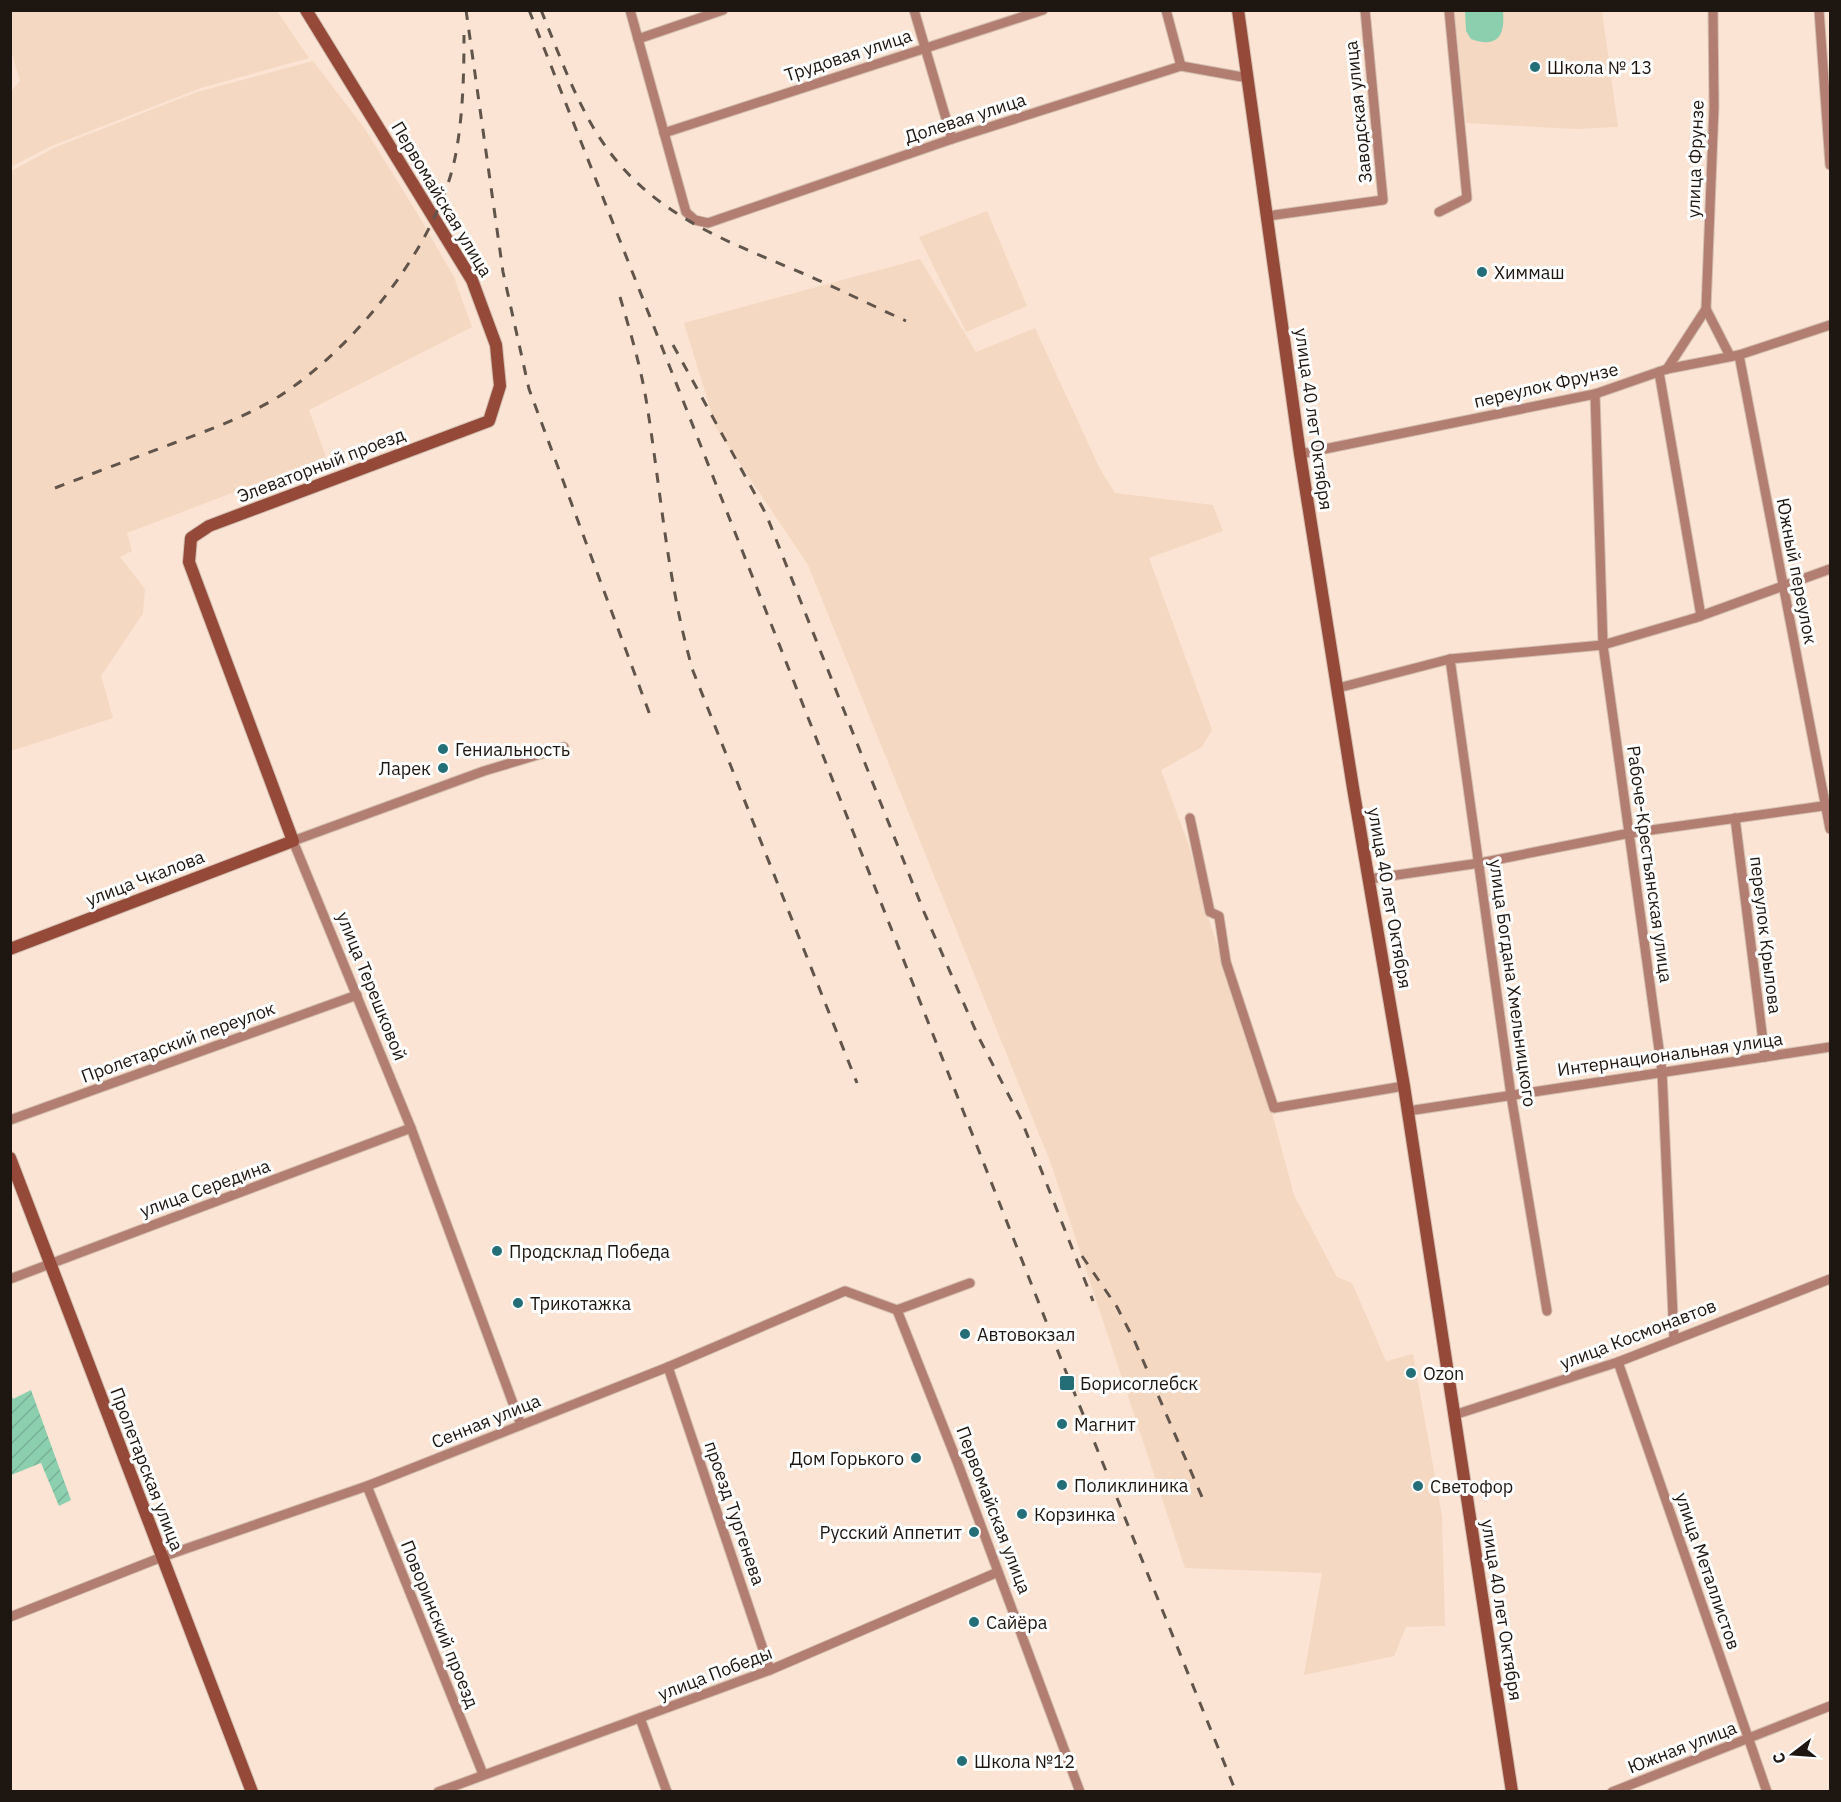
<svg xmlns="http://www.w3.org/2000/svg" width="1841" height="1802" font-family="'IBM Plex Sans',sans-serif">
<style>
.built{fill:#f5d8c2}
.garden{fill:url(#garden-furrows)}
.pitch{fill:#8ccfaf}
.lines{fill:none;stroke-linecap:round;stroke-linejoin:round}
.street-casing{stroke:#d3bfb0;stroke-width:11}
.secondary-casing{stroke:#d3bfb0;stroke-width:14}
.street{stroke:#b37e72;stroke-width:9}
.secondary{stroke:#944939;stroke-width:12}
.rail{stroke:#61554b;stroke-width:3;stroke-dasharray:10 10;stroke-linecap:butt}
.poi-dot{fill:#246e77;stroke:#fff;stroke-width:2}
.labels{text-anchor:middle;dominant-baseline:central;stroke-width:6;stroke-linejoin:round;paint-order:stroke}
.street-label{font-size:18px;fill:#1e1610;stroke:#fff}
.poi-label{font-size:18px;fill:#1e1610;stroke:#fff;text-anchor:start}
</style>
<defs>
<pattern id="garden-furrows" width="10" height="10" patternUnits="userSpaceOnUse" patternTransform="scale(1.5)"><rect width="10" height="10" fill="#8ccfaf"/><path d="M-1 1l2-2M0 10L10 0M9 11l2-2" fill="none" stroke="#78b196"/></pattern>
</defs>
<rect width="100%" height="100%" fill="#fbe4d3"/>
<!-- built -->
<g class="built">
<path d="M11,10L277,11L309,58L201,88L49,147L11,167V91L20,81L11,51Z"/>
<path d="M1454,11H1602L1618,127L1576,129L1466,123Z"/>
<path d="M313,61L365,129L417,213L454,277L472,327L309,410L326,457L127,533L132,551L120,557L145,589L143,613L101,676L113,718L11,751V171L56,147L197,92Z"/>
<path d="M987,211L1027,306L966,332L919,237Z"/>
<path d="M920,259L976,352L1035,328L1100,469L1115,493L1213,505L1223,531L1149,558L1212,730L1202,747L1161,770L1189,846L1210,923L1272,1113L1294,1195L1337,1277L1352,1283L1386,1361L1413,1354L1442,1516L1445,1626L1406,1627L1394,1656L1304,1675L1322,1573L1185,1568L1050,1161L808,565L716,428L684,323Z"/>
</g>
<!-- garden -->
<path class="garden" d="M31,1390L71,1500L59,1506L41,1463L11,1475V1394L13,1399Z"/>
<!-- pitch -->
<path class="pitch" d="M1465,11H1503C1505,34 1499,49 1471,39L1466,31Z"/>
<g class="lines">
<defs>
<g id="street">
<path d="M630,10L686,212L695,220L708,223L952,139L1181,66L1248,78"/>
<path d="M914,10L952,139"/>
<path d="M1166,10L1181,66"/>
<path d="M1819,10L1830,165"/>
<path d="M638,39L723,10"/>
<path d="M664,133L1043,10"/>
<path d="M1439,212L1467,198L1449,10"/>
<path d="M1267,216L1383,200L1365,10"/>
<path d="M1706,309L1730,356"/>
<path d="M1739,355L1830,829"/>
<path d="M1667,369L1706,309L1714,107L1713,10"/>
<path d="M1659,372L1701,616"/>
<path d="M1595,394L1603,645L1662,1071L1674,1339"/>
<path d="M1300,454L1595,394L1667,369L1739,355L1830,325"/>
<path d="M1450,659L1511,1095L1547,1311"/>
<path d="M1338,688L1450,659L1603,645L1695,618L1830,569"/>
<path d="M1190,818L1210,912L1219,916L1226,962L1274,1108L1404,1086"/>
<path d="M1735,818L1765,1057"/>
<path d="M1369,879L1480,863L1630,833L1830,805"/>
<path d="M1408,1111L1830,1047"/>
<path d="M10,1120L357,995"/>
<path d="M10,1279L411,1128"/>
<path d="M897,1310L958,1464L1080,1792"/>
<path d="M1618,1362L1767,1792"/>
<path d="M668,1367L770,1670"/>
<path d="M1454,1415L1618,1362L1830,1279"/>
<path d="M521,1425L411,1128L293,841L484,771L564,747"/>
<path d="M367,1486L483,1774"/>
<path d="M10,1617L162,1557L367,1486L668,1367L845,1291L897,1310L970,1283"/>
<path d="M640,1718L667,1792"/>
<path d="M438,1792L770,1670L998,1572"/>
<path d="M1612,1792L1830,1706"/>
</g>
<g id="secondary">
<path d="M1238,10L1300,454L1353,788L1404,1086L1512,1792"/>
<path d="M10,949L293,841L189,562L191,538L209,526L489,421L500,386L496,345L472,280L306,10"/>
<path d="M10,1158L252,1792"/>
</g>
</defs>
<!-- street casing -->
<use href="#street" class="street-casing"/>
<!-- secondary casing -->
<use href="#secondary" class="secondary-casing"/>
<!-- street -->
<use href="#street" class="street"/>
<!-- secondary -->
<use href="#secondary" class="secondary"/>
<!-- rail -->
<g class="rail">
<path d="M466,10L503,272L529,389L650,715"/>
<path d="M529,10L1070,1382L1236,1792"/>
<path d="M541,10C557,49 572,91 593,127C642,211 719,238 802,273C837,288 871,305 906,321"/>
<path d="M620,297C630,331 640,364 646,399C661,490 667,582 693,671L857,1083"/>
<path d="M673,345L766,514L924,912L978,1036L1021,1119L1093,1301"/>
<path d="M55,488C94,473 134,458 174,443C209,430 245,417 278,397C355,348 439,244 456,153C463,114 464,74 464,35"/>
<path d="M1082,1256L1117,1307L1135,1342L1202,1497"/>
</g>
</g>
<!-- markers -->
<g class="poi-dot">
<circle cx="1535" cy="67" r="6"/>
<circle cx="1482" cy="272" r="6"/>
<circle cx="443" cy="749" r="6"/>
<circle cx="443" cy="768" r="6"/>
<circle cx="497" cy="1251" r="6"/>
<circle cx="518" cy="1303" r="6"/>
<circle cx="965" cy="1334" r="6"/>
<circle cx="1411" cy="1373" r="6"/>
<rect x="1059" y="1375" width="16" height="16" rx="3"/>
<circle cx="1062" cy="1424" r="6"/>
<circle cx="916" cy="1458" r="6"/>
<circle cx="1062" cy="1485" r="6"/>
<circle cx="1418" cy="1486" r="6"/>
<circle cx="1022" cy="1514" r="6"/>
<circle cx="974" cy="1532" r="6"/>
<circle cx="974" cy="1622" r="6"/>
<circle cx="962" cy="1761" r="6"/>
</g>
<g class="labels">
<!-- street labels -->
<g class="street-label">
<text transform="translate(848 55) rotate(-18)">Трудовая улица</text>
<text transform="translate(1358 112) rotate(-96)">Заводская улица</text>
<text transform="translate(965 118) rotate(-18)">Долевая улица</text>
<text transform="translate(1695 159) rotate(-88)">улица Фрунзе</text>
<text transform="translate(442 199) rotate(59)">Первомайская улица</text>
<text transform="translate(1546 385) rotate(-13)">переулок Фрунзе</text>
<text transform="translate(1314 419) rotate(82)">улица 40 лет Октября</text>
<text transform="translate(321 465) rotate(-21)">Элеваторный проезд</text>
<text transform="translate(1797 571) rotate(79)">Южный переулок</text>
<text transform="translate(1650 864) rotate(82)">Рабоче-Крестьянская улица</text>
<text transform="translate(145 878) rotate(-21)">улица Чкалова</text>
<text transform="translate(1390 898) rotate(80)">улица 40 лет Октября</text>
<text transform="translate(1766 935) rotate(83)">переулок Крылова</text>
<text transform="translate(1513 983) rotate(82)">улица Богдана Хмельницкого</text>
<text transform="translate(372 986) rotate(68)">улица Терешковой</text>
<text transform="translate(178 1042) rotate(-20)">Пролетарский переулок</text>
<text transform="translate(1670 1054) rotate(-8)">Интернациональная улица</text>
<text transform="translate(205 1188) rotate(-20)">улица Середина</text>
<text transform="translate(1638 1334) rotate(-21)">улица Космонавтов</text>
<text transform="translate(486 1421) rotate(-22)">Сенная улица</text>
<text transform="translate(147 1469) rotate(69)">Пролетарская улица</text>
<text transform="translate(994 1510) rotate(69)">Первомайская улица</text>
<text transform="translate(735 1513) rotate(71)">проезд Тургенева</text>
<text transform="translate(1708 1571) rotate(71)">улица Металлистов</text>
<text transform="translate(1502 1610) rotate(81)">улица 40 лет Октября</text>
<text transform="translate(440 1624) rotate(68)">Поворинский проезд</text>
<text transform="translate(715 1673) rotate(-21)">улица Победы</text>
<text transform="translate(1682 1747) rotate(-21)">Южная улица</text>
</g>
<!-- poi labels -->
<g class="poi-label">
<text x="1547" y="67">Школа № 13</text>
<text x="1494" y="272">Химмаш</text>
<text x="455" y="749">Гениальность</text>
<text x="431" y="768" text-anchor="end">Ларек</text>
<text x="509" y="1251">Продсклад Победа</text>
<text x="530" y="1303">Трикотажка</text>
<text x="977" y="1334">Автовокзал</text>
<text x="1423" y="1373">Ozon</text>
<text x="1080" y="1383">Борисоглебск</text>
<text x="1074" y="1424">Магнит</text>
<text x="904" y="1458" text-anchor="end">Дом Горького</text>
<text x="1074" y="1485">Поликлиника</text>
<text x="1430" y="1486">Светофор</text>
<text x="1034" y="1514">Корзинка</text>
<text x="962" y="1532" text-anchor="end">Русский Аппетит</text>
<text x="986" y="1622">Сайёра</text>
<text x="974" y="1761">Школа №12</text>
</g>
</g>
<!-- border -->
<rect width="1841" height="1802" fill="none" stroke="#1e1610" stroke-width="24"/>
<!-- north arrow -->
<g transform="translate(1793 1754) rotate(253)" stroke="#ffffff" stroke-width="4.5" paint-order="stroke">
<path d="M0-4.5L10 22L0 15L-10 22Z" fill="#1e1610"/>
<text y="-9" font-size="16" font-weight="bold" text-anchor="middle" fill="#1e1610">С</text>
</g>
</svg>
